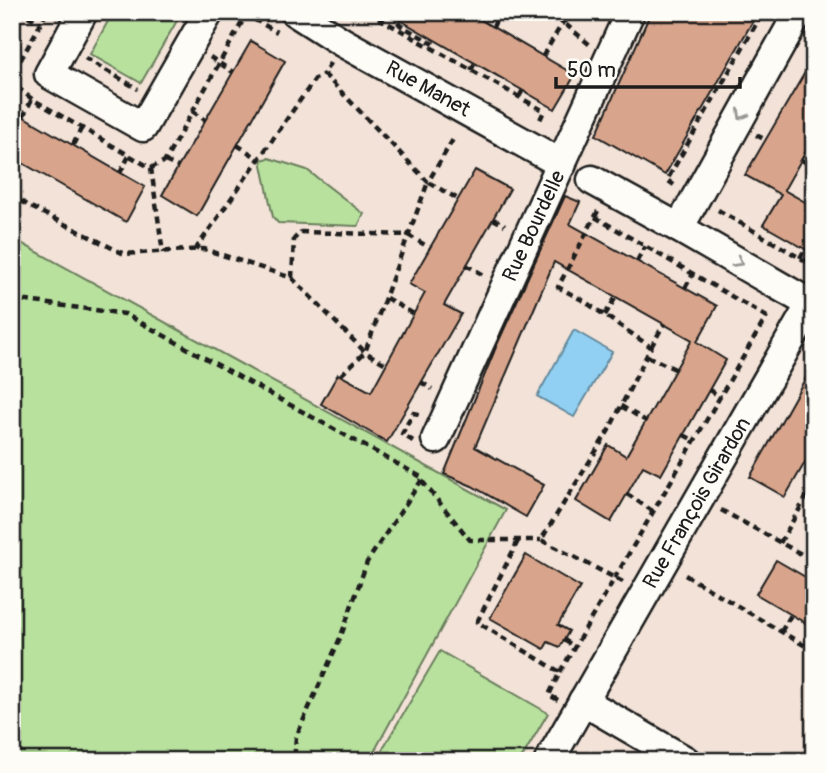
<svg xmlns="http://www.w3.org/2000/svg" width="826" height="773" font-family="Pangolin,sans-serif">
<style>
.green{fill:#b8e19e;stroke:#6a7e5d;stroke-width:2}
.water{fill:#91d0f2;stroke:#62889c;stroke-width:2}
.building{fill:#d8a58c;stroke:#1c1c1c;stroke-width:2}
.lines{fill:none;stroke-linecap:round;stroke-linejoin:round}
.minor-casing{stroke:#1c1c1c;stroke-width:33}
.path{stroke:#1c1c1c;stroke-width:4.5;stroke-dasharray:7 5;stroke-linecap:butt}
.minor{stroke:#fdfcf7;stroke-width:28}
.oneway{stroke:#989794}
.labels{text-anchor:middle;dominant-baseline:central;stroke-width:5;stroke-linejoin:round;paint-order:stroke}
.street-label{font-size:21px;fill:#1c1c1c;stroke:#fdfcf7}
</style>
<rect width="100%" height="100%" fill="#f2e2d7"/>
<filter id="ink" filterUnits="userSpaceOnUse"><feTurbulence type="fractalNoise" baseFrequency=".0143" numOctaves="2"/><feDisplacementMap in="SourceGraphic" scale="14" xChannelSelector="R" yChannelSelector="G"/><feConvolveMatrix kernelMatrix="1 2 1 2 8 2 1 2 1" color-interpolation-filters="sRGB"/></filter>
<g filter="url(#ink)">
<!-- green -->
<g class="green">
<path d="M113,12H182L141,83L90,54Z"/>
<path d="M269,158L307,170L364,214L358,226L278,223L273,217L261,160Z"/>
<path d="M12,238L506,510L369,761H12Z"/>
<path d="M440,651L548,713L520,761L376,760Z"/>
</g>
<!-- water -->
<path class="water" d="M574,330L612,352L574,417L537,396Z"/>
<!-- building -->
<g class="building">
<path d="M386,12H467L575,75L555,109Z"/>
<path d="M651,12H758L665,175L596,135Z"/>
<path d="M251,41L285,61L197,216L162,195Z"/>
<path d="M814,57V137L784,190L814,207V254L763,225L781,195L745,175Z"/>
<path d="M12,110L145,187L126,222L12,157Z"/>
<path d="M475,170L510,189L444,305L461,314L387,442L321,404L338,374L371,392L425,293L409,284Z"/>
<path d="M565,196L580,202L570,224L717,306L697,342L726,360L661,475L643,466L611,522L576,501L608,445L626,456L692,340L554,262L475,447L544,485L526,517L472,486L444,474L496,347Z"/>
<path d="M814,363V447L785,497L750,477Z"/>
<path d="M526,555L580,587L558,625L569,631L560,647L548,642L544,649L490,618Z"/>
<path d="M776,560L814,582V628L756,594Z"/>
</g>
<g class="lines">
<defs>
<g id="minor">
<path d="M83,12L49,74L143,127L209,12"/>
<path d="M295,12L342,42L562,164"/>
<path d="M592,180L679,228L814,306"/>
<path d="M679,228L799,12"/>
<path d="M436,439L630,12"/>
<path d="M583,701L686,761"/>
<path d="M549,761L811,304"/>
</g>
</defs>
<!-- minor casing -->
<use href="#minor" class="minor-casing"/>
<!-- path -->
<g class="path">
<path d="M47,12L14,72L17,87L32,99L151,168L165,161L246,15L277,32"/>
<path d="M368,12L544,111L539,122"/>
<path d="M399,12L395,18L400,25L434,44"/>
<path d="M545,12L563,22L590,45"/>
<path d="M28,16L40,23"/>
<path d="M493,27L500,12"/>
<path d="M543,56L563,22L584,12"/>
<path d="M210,57L233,72"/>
<path d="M85,58L138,89"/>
<path d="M330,63L324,74L428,182L455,136"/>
<path d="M471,70L475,63"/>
<path d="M519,97L523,90"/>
<path d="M192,111L205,120"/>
<path d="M23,117L32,99"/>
<path d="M756,135L766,140"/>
<path d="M73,145L81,129"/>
<path d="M237,145L261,160"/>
<path d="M801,160L814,166"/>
<path d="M165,161L178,167"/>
<path d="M151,168L163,253"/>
<path d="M120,173L129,156"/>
<path d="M674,185L667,180L763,12"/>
<path d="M12,193L27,205L124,254L204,249L292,278L365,352L386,364"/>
<path d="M718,210L814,266"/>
<path d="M598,211L558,287L584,301L651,347L609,430L541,540L623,582"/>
<path d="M595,217L767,317"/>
<path d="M493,219L505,225"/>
<path d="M195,250L315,79L324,74"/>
<path d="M800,258L805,249"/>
<path d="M637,261L645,246"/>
<path d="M466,265L484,275"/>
<path d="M292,278L294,239L301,232L408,235L430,248"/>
<path d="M685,288L693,274"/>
<path d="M386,298L414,314"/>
<path d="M12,299L125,314L423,478L367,562L341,636L296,737L294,761"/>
<path d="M605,315L616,297"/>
<path d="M651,347L664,324"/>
<path d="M647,356L675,369"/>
<path d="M341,375L365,352L428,182L458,199"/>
<path d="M421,382L432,389"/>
<path d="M709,390L721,397"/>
<path d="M621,406L646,421"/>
<path d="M684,435L695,441"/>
<path d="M413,441L402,434L413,413L419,414"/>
<path d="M805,463L814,468"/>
<path d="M422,481L470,540H541"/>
<path d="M627,494L654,512"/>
<path d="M721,510L814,561"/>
<path d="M518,541L477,622L560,672"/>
<path d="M780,543L814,484"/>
<path d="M685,575L814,651"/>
<path d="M811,580L814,575"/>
<path d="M781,632L791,615"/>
<path d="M564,640L575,647"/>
<path d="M558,700L549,695L560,672L767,316"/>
</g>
<!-- minor -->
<use href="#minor" class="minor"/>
</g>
<!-- one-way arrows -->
<defs><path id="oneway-chevron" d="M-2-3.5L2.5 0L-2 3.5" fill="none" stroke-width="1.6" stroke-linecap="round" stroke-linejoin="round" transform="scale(1.75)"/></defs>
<g class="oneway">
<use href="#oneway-chevron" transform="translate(742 115) rotate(119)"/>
<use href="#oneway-chevron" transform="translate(738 262) rotate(30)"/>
</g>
</g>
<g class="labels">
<!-- street labels -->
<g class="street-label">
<text transform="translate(428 89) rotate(29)">Rue Manet</text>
<text transform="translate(534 226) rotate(-65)">Rue Bourdelle</text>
<text transform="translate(697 503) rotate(-60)">Rue François Girardon</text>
</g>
</g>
<!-- margin -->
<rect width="826" height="773" fill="none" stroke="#fdfcf7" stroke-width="42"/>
<rect x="21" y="21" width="784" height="731" fill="none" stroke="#1c1c1c" stroke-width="2.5" filter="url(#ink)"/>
<!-- scale -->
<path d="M556 77v10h184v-10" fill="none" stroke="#1c1c1c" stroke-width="3.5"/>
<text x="567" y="77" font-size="21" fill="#1c1c1c" stroke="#fdfcf7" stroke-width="5" paint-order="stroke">50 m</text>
</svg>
